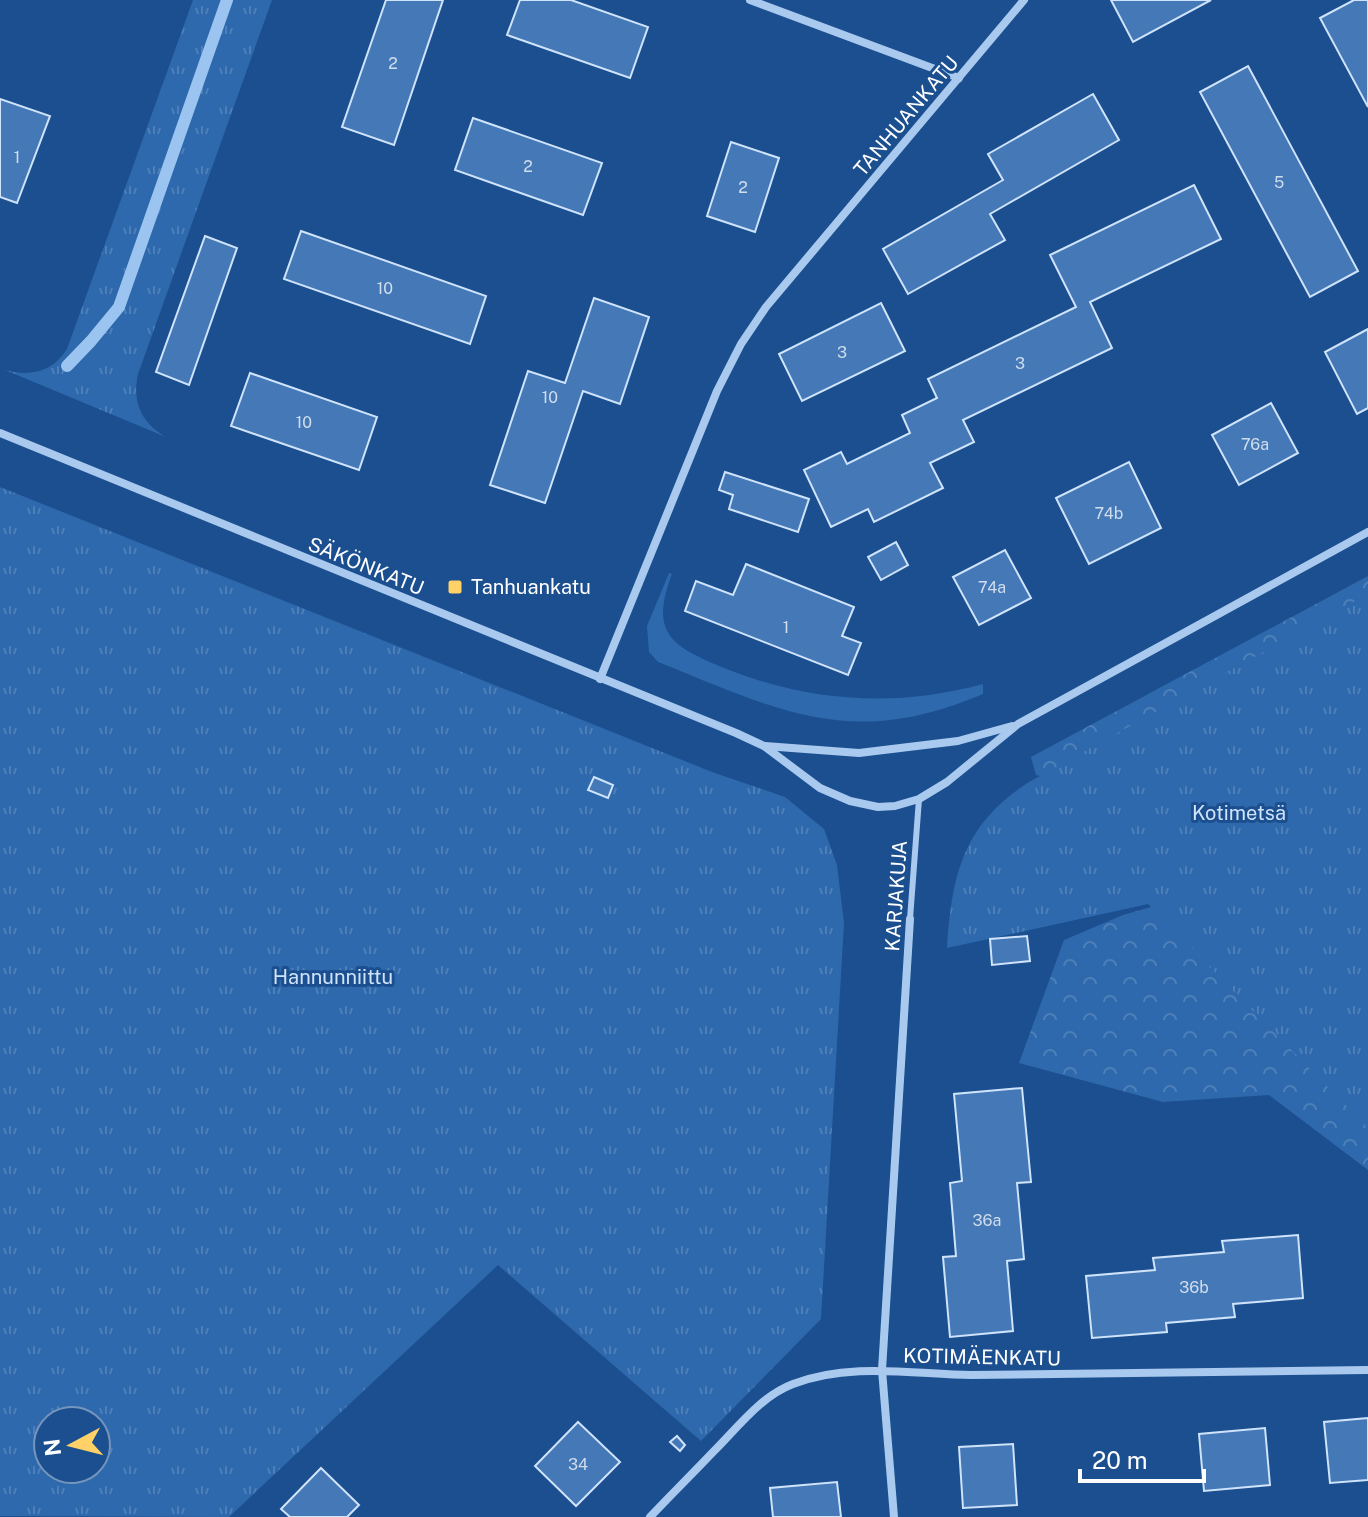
<svg xmlns="http://www.w3.org/2000/svg" width="1368" height="1517" font-family="'Public Sans',sans-serif">
<style>
.grass{fill:#2e69ad}
.forest{fill:url(#forest-crowns)}
.park{fill:url(#park-tufts);fill-rule:evenodd}
.lines{fill:none;stroke-linecap:round;stroke-linejoin:round}
.stream{stroke:#9cc4f0;stroke-width:12}
.building{fill:#4478b7;stroke:#cfe3fa;stroke-width:2}
.lane{stroke:#a9c9ee;stroke-width:6}
.street{stroke:#a9c9ee;stroke-width:8}
.poi-dot{fill:#ffd166;stroke:#1b4f8f;stroke-width:3}
.labels{text-anchor:middle;dominant-baseline:central;stroke-width:6;stroke-linejoin:round;paint-order:stroke}
.number-label{font-size:16px;fill:#d0dded}
.street-label{font-size:20px;fill:#fff;stroke:#1b4f8f}
.poi-label{font-size:20px;fill:#fff;stroke:#1b4f8f;text-anchor:start}
.park-label{font-size:20px;fill:#cfe3fa;stroke:#1b4f8f}
</style>
<defs>
<pattern id="forest-crowns" width="20" height="18" patternUnits="userSpaceOnUse" patternTransform="scale(2)"><rect width="20" height="18" fill="#2e69ad"/><path d="M2 6a3 3 0 1 1 6 0M12 15a3 3 0 1 1 6 0" fill="none" stroke="#4d80b9"/></pattern>
<pattern id="park-tufts" width="24" height="20" patternUnits="userSpaceOnUse" patternTransform="scale(2)"><rect width="24" height="20" fill="#2e69ad"/><path d="M3 7l-1-3M5 7V3M7 7l1-3M15 17l-1-3M17 17v-4M19 17l1-3" fill="none" stroke="#4d80b9"/></pattern>
</defs>
<rect width="100%" height="100%" fill="#1b4f8f"/>
<!-- grass -->
<path class="grass" d="M669,573L672,574C649,634 672,646 724,668C809,702 894,708 983,684V694C852,750 780,711 658,662L649,652L647,626Z"/>
<!-- forest -->
<g class="forest">
<path d="M1368,576V746L1133,800L1036,775L1031,757Z"/>
<path d="M1368,845V1170L1269,1095L1163,1102L1019,1063L1064,940L1123,915Z"/>
</g>
<!-- park -->
<g class="park">
<path d="M193,0H272L138,374C132,402 141,423 166,437L5,370C30,377 53,372 67,349Z"/>
<path d="M0,487L712,772L785,797L824,829L837,865L844,923L821,1319L701,1441L498,1265L229,1517L0,1516ZM48,1421H96V1469H48Z"/>
<path d="M1368,594V1128L1148,904L947,948C952,874 963,825 1029,782Z"/>
</g>
<g class="lines">
<!-- stream -->
<path class="stream" d="M67,366L91,341L119,307L227,0"/>
</g>
<!-- building -->
<g class="building">
<path d="M386,0H443L394,145L342,127Z"/>
<path d="M520,0H571L648,27L630,78L507,35Z"/>
<path d="M1111,0H1211L1133,42Z"/>
<path d="M1354,0H1368V107L1320,18Z"/>
<path d="M1248,66L1358,271L1310,297L1200,92Z"/>
<path d="M1093,94L1119,140L990,214L1005,240L908,294L883,249L1003,180L988,154Z"/>
<path d="M0,99L50,116L17,203L0,197Z"/>
<path d="M473,118L602,163L583,215L455,170Z"/>
<path d="M731,142L779,158L755,232L707,216Z"/>
<path d="M1194,185L1221,239L1090,302L1112,348L963,420L974,442L930,463L943,488L874,522L868,509L831,527L804,470L841,452L847,464L910,433L902,415L937,398L928,379L1076,307L1050,255Z"/>
<path d="M301,231L486,296L470,344L284,279Z"/>
<path d="M205,236L237,248L189,385L156,372Z"/>
<path d="M594,298L649,317L620,404L583,391L545,503L490,485L528,371L565,383Z"/>
<path d="M881,303L905,351L802,401L779,354Z"/>
<path d="M1368,329V408L1357,414L1325,352Z"/>
<path d="M250,373L377,417L359,470L231,426Z"/>
<path d="M1271,403L1298,453L1239,485L1212,435Z"/>
<path d="M1129,462L1161,528L1089,564L1056,498Z"/>
<path d="M725,472L809,499L798,532L729,509L733,495L719,490Z"/>
<path d="M896,542L908,565L881,580L868,557Z"/>
<path d="M1005,550L1031,598L979,625L953,577Z"/>
<path d="M746,564L854,607L842,636L861,643L848,675L685,611L696,581L733,595Z"/>
<path d="M594,777L613,785L608,798L588,790Z"/>
<path d="M1027,936L1030,961L992,965L990,939Z"/>
<path d="M1022,1088L1031,1182L1017,1183L1024,1259L1007,1261L1013,1331L950,1337L943,1257L956,1256L950,1183L962,1181L954,1094Z"/>
<path d="M1298,1235L1303,1298L1233,1304L1235,1317L1166,1323L1167,1332L1092,1338L1086,1276L1155,1270L1153,1258L1224,1252L1222,1241Z"/>
<path d="M1368,1418V1480L1330,1483L1324,1422Z"/>
<path d="M578,1422L620,1462L576,1506L535,1466Z"/>
<path d="M1265,1428L1270,1485L1204,1491L1199,1434Z"/>
<path d="M677,1436L685,1445L680,1451L670,1442Z"/>
<path d="M1013,1444L1017,1505L963,1508L959,1447Z"/>
<path d="M321,1468L359,1505L347,1517H290L281,1509Z"/>
<path d="M837,1482L841,1517H773L770,1488Z"/>
</g>
<g class="lines">
<!-- lane -->
<path class="lane" d="M910,919L919,799"/>
<!-- street -->
<g class="street">
<path d="M750,0L959,78"/>
<path d="M0,433L736,733L764,746L820,788L850,801L878,807L895,806L919,799L947,782L1018,724L1368,532"/>
<path d="M600,679L717,391L741,344L766,307L1024,0"/>
<path d="M765,746L859,753L958,741L1012,726"/>
<path d="M650,1517C671,1495 693,1473 714,1451C738,1427 761,1396 793,1384C849,1362 913,1374 971,1375L1368,1370"/>
<path d="M894,1517L882,1370L910,919"/>
</g>
</g>
<!-- markers -->
<rect class="poi-dot" x="447" y="579" width="16" height="16" rx="4"/>
<g class="labels">
<!-- number labels -->
<g class="number-label">
<text x="393" y="63">2</text>
<text x="17" y="157">1</text>
<text x="528" y="166">2</text>
<text x="1279" y="182">5</text>
<text x="743" y="187">2</text>
<text x="385" y="288">10</text>
<text x="842" y="352">3</text>
<text x="1020" y="363">3</text>
<text x="550" y="397">10</text>
<text x="304" y="422">10</text>
<text x="1255" y="444">76a</text>
<text x="1109" y="513">74b</text>
<text x="992" y="587">74a</text>
<text x="786" y="627">1</text>
<text x="987" y="1220">36a</text>
<text x="1194" y="1287">36b</text>
<text x="578" y="1464">34</text>
</g>
<!-- street labels -->
<g class="street-label">
<text transform="translate(906 116) rotate(-50)">TANHUANKATU</text>
<text transform="translate(366 566) rotate(22)">SÄKÖNKATU</text>
<text transform="translate(896 896) rotate(-86)">KARJAKUJA</text>
<text transform="translate(982 1357) rotate(1)">KOTIMÄENKATU</text>
</g>
<!-- poi labels -->
<g class="poi-label">
<text x="471" y="587">Tanhuankatu</text>
</g>
<!-- park labels -->
<g class="park-label">
<text x="1239" y="813">Kotimetsä</text>
<text x="333" y="977">Hannunniittu</text>
</g>
</g>
<!-- north arrow -->
<g transform="translate(72 1445) rotate(263)"><circle r="38" fill="#1b4f8f" stroke="#7695bc" stroke-width="2"/>
<path d="M0-6L14 30L0 20L-14 30Z" fill="#ffd166"/>
<text y="-12" font-size="22" font-weight="bold" text-anchor="middle" fill="#ffffff">N</text>
</g>
<!-- scale -->
<path d="M1080 1469v12h124v-12" fill="none" stroke="#ffffff" stroke-width="4"/>
<text x="1092" y="1469" font-size="24" fill="#ffffff" stroke="#1b4f8f" stroke-width="6" paint-order="stroke">20 m</text>
</svg>
